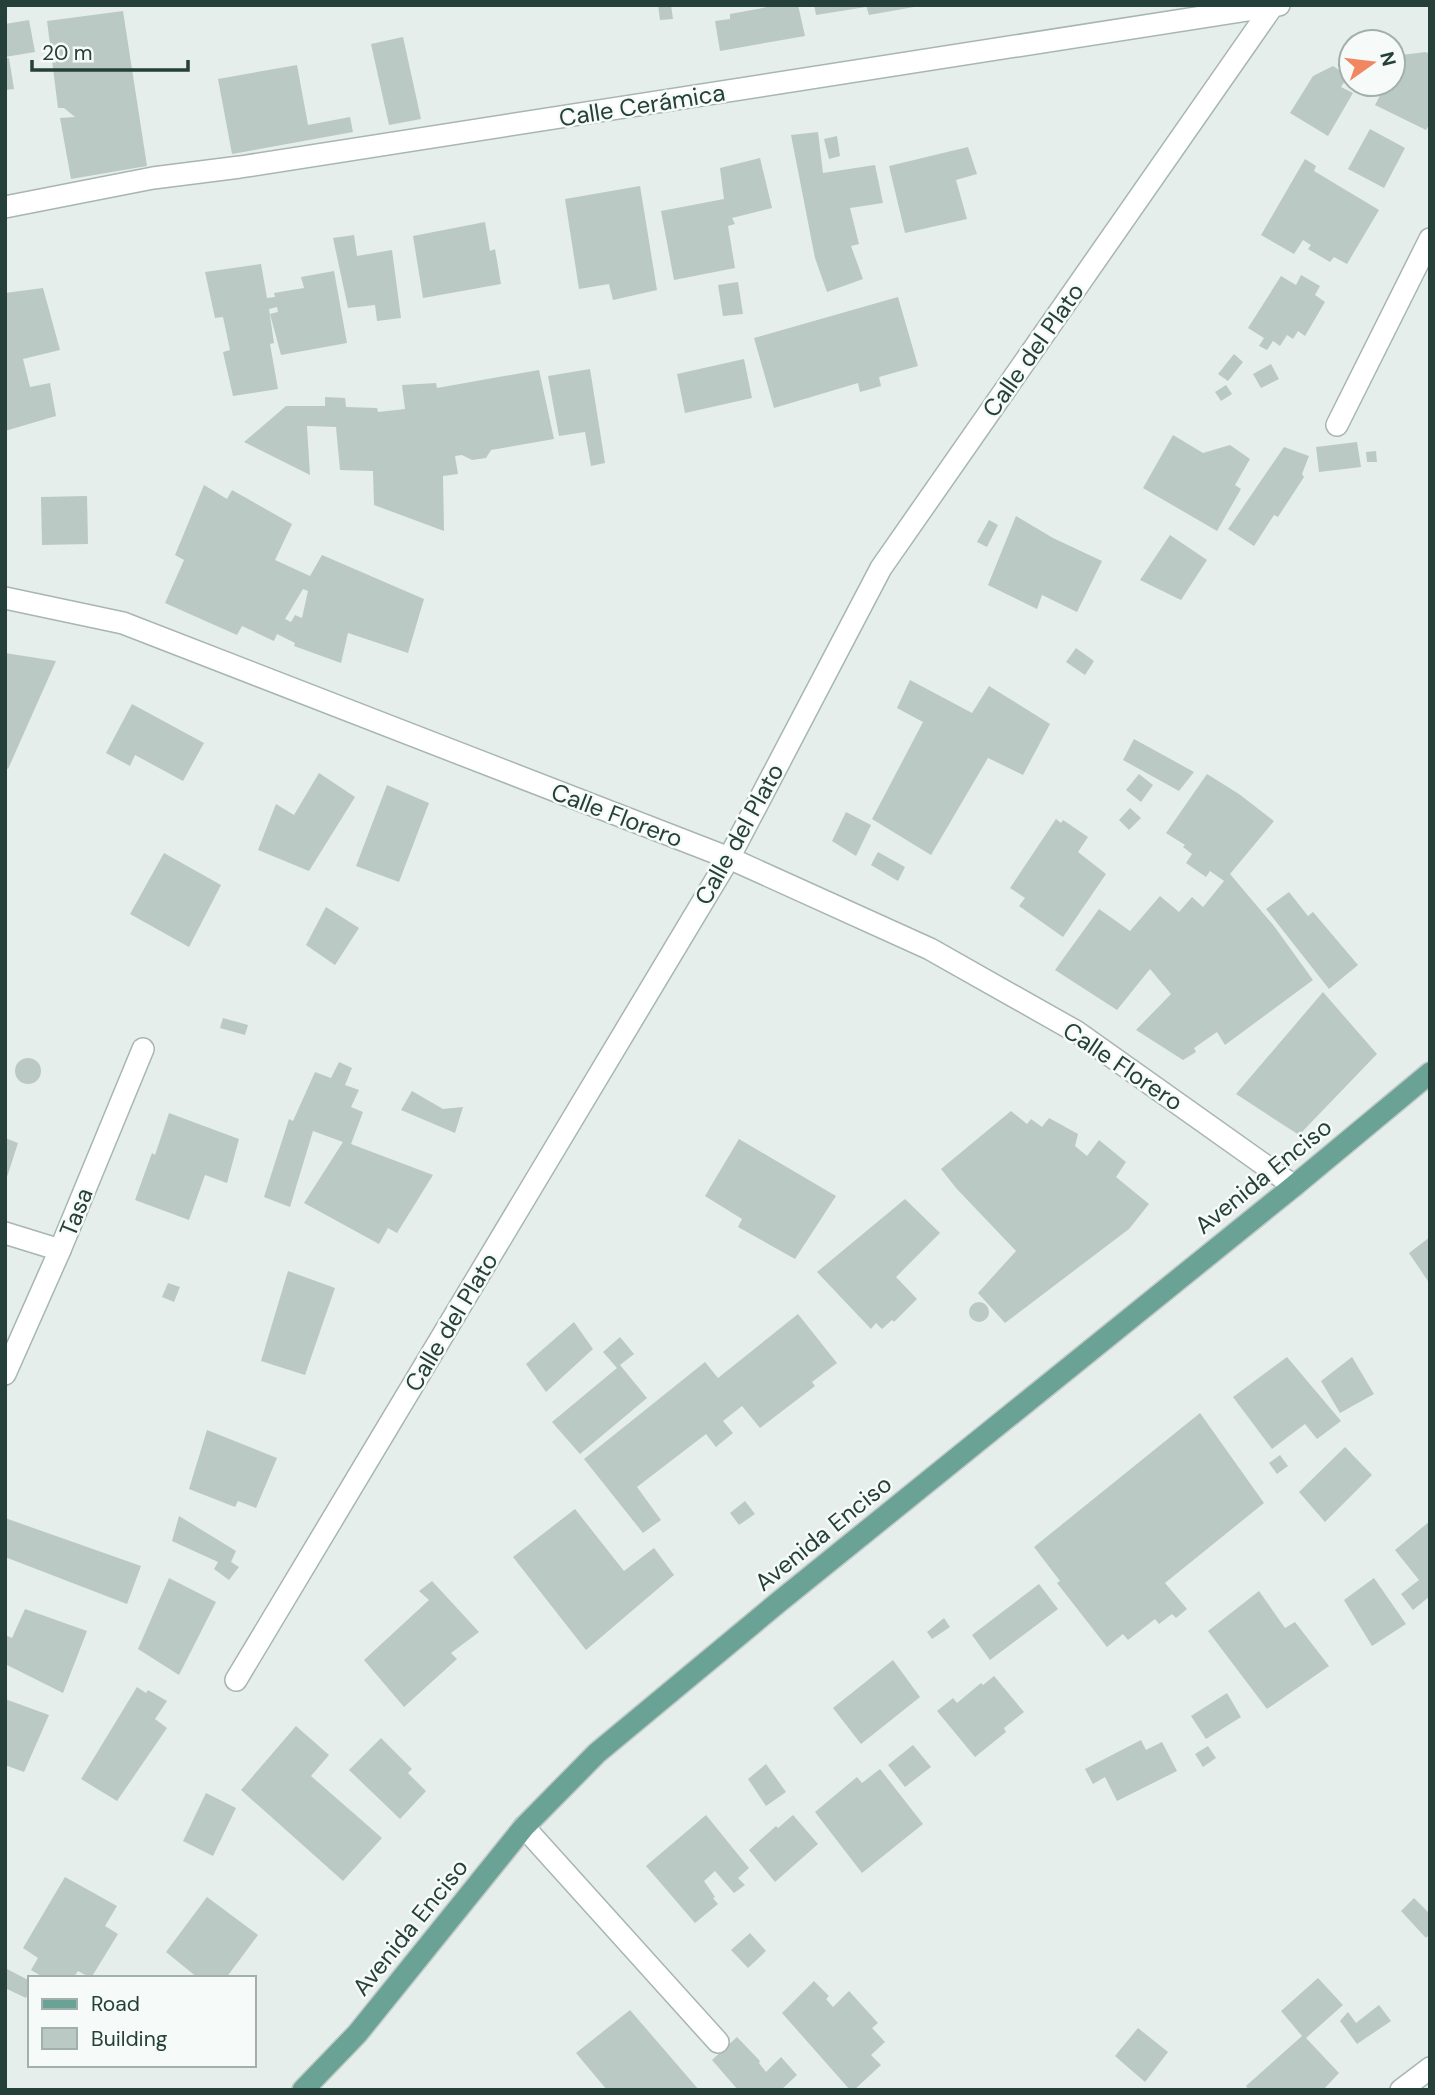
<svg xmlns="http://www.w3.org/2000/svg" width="1435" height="2095" font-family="'DM Sans',sans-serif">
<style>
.building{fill:#bac9c4;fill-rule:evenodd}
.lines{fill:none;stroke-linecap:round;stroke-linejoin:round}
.minor-casing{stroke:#a7b6b1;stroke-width:24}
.major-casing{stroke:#c2cac8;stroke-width:24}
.minor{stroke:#fff;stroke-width:21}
.major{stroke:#6aa396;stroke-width:21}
.labels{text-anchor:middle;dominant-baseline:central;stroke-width:5;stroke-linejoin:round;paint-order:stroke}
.street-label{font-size:24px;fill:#244039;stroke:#f6faf8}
</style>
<rect width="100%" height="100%" fill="#e5eeea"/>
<!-- building -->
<g class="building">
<path d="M658,5H671L673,19L660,20Z"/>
<path d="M778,5H798L805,36L720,51L715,21L730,19V14Z"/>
<path d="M814,5H866V7L816,15Z"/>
<path d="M866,5H913L914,7L869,15Z"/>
<path d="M123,11L147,166L71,179L60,118L75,117L64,108H58L47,21Z"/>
<path d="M29,20L35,52L5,57V24Z"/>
<path d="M403,37L421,119L389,125L371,44Z"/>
<path d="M1426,52L1430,55V123L1426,130L1375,105L1386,84H1393V71L1401,55Z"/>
<path d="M9,58L14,89L5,90V59Z"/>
<path d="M297,65L308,125L350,117L353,132L232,154L218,79Z"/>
<path d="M1333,66L1348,76L1341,87L1353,93L1328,136L1290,113L1313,76Z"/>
<path d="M1370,129L1405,148L1384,188L1348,169Z"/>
<path d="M818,132L823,173L875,165L883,203L850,208L859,244L851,246L863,279L827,292L815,258L791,135Z"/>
<path d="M837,136L840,156L829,159L824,139Z"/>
<path d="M968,147L977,174L956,180L967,219L905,233L889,166Z"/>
<path d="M760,158L772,208L732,218L735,224L728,226L735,268L674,280L661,211L724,199L720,168Z"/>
<path d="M1305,159L1316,166L1314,171L1379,210L1347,264L1334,257L1330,262L1308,249L1311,245L1303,240L1294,254L1261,235Z"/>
<path d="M640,186L657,290L613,300L609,284L579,289L565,199Z"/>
<path d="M485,222L490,251L495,249L501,284L423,298L413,236Z"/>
<path d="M354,235L357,256L392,250L401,318L377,321L375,305L348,308L333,238Z"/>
<path d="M261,264L267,298L275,297L274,293L304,288L301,277L334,271L347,343L281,355L270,314L278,312L277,307L269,309L274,343L270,344L278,389L233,396L223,352L230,350L223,317L215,318L205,272Z"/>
<path d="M1301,275L1320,286L1315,295L1325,302L1305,336L1298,331L1293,339L1287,335L1280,346L1273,341L1267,350L1259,346L1264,338L1248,328L1281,276L1296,285Z"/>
<path d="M738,282L743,314L723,316L718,285Z"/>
<path d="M43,288L60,350L23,359L30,387L50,383L56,416L5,431V293Z"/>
<path d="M898,297L918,366L879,377L881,386L860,392L858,383L774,408L754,338Z"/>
<path d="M1234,354L1243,362L1228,381L1218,374Z"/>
<path d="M744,359L752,398L685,413L677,374Z"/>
<path d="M1271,364L1279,379L1261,388L1253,374Z"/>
<path d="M590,369L605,463L591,466L585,432L559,436L548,376Z"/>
<path d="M539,370L554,439L491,450L486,458L472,460L462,455L455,456L458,474L443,476L444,531L374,505L373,471L340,470L336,427L307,426L310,475L244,442L286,406H325V397L345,398L346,407L377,408L378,412L405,409L402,385L436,383L437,388Z"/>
<path d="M1226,385L1232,394L1221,401L1215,392Z"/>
<path d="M1173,435L1203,453L1230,445L1250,459L1235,485L1241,489L1217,531L1143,488Z"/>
<path d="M1357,442L1361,467L1319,472L1316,447Z"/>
<path d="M1284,447L1309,456L1302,474L1304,477L1278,517L1274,515L1254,546L1228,529Z"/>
<path d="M1376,451L1377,462H1367L1366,452Z"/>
<path d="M204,485L227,499L232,490L292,524L275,560L310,576L322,555L424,599L408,653L348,633L341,663L294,646L295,643L277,634L274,641L242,626L237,635L165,603L184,560L175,555ZM303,589L308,591L302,618L295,615L291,622L285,619Z"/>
<path d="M87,496L88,544L42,545L41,497Z"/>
<path d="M1016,516L1053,538L1102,561L1077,612L1042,595L1037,609L988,585Z"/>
<path d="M989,520L998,525L987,547L977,542Z"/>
<path d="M1170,535L1207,560L1181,600L1140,580Z"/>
<path d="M1076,648L1094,661L1085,675L1066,662Z"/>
<path d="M5,653L56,661L8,769L5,767Z"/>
<path d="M910,680L972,713L989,686L1050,724L1023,775L988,758L931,855L872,819L923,722L897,708Z"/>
<path d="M132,704L204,743L183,781L135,755L130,766L106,753Z"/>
<path d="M1134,739L1194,772L1179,791L1123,760Z"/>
<path d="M319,773L355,797L309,871L258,850L276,804L294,815Z"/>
<path d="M1139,774L1153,785L1141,802L1126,790Z"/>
<path d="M1207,774L1239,794L1274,821L1230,874L1274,926L1313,980L1225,1045L1217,1032L1194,1048L1196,1052L1183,1060L1136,1030L1171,994L1150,969L1117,1010L1055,970L1099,909L1130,931L1160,896L1179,912L1192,897L1203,907L1224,881L1210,871L1206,877L1186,863L1192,854L1183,847L1185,845L1166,833Z"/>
<path d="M387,785L429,803L399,882L356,866Z"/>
<path d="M1130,808L1141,818L1129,830L1119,820Z"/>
<path d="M846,812L871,825L856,856L832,841Z"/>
<path d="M1056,819L1061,823L1063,820L1088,837L1078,852L1106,874L1063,937L1019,906L1025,898L1010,888Z"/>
<path d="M878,852L905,867L898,881L871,865Z"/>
<path d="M164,853L221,885L189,947L130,914Z"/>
<path d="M1289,892L1308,916L1313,912L1358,965L1329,989L1266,909Z"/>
<path d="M326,907L359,928L335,965L306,945Z"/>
<path d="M1323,992L1377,1054L1299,1135L1236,1094Z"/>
<path d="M223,1018L248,1025L245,1035L220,1028Z"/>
<circle cx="28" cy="1071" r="13"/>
<path d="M339,1062L352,1068L345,1085L359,1090L351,1107L363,1112L351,1144L433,1175L397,1233L388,1228L379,1244L304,1203L343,1142L313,1131L290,1207L264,1197L289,1119L293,1121L315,1072L331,1078Z"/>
<path d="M412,1091L443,1109L463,1107L455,1133L401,1110Z"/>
<path d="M1011,1111L1027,1124L1031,1119L1042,1127L1049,1118L1078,1134L1075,1146L1087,1156L1099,1140L1126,1162L1116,1177L1149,1204L1129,1229L1005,1323L978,1293L1016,1251L956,1188L941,1169Z"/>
<path d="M169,1113L239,1139L227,1183L205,1175L189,1220L135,1200L152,1153L155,1155Z"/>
<path d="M5,1138L18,1143L6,1180H5Z"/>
<path d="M739,1139L836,1196L795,1259L738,1227L742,1219L705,1196Z"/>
<path d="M905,1199L940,1233L896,1277L917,1299L894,1322L892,1320L882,1329L876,1323L871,1329L817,1272Z"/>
<path d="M1430,1237V1284L1409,1253Z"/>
<path d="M288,1271L335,1288L305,1375L261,1361Z"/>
<path d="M168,1283L180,1287L174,1302L162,1297Z"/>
<circle cx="979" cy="1312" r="10"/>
<path d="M798,1314L837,1363L812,1382L815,1386L760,1428L742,1406L723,1421L733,1433L716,1447L706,1434L637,1487L661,1520L643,1533L584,1459L705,1362L718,1378Z"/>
<path d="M574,1322L593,1349L546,1392L526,1364Z"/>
<path d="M620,1337L634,1354L620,1365L647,1398L580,1454L552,1422L617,1368L603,1352Z"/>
<path d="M1287,1357L1341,1421L1317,1439L1305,1424L1272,1449L1233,1397Z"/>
<path d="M1352,1357L1374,1394L1340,1413L1321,1381Z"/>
<path d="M1200,1413L1264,1503L1165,1583L1187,1609L1176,1618L1172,1614L1159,1624L1155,1619L1128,1640L1123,1634L1107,1647L1057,1583L1060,1581L1034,1547Z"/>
<path d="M207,1430L277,1458L256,1508L238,1501L235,1507L189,1489Z"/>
<path d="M1345,1447L1372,1475L1325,1522L1299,1492Z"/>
<path d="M1280,1455L1288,1466L1277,1474L1269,1463Z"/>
<path d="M745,1501L755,1514L739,1525L730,1513Z"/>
<path d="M575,1509L624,1571L654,1548L674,1575L586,1650L513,1557Z"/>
<path d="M179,1516L236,1551L231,1562L239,1567L229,1580L214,1569L218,1562L172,1541Z"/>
<path d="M5,1518L141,1566L127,1604L5,1557Z"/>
<path d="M1430,1521V1596L1413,1610L1401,1594L1419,1580L1395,1550Z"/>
<path d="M169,1578L216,1602L179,1675L138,1649Z"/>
<path d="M1374,1578L1406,1624L1372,1646L1344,1600Z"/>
<path d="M432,1581L479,1632L451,1653L457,1659L404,1707L364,1660L429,1600L419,1591Z"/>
<path d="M1039,1584L1058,1609L990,1660L972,1635Z"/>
<path d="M1259,1591L1285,1628L1295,1622L1329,1666L1267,1709L1208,1631Z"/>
<path d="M25,1609L87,1631L63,1693L5,1664V1635L12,1638Z"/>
<path d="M944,1618L950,1627L932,1639L927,1632Z"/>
<path d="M893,1660L920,1697L861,1744L833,1708Z"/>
<path d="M994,1676L1024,1712L1004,1728L1006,1732L975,1757L937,1711L953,1698L957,1703L981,1683L983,1685Z"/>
<path d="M137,1687L146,1693L148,1690L167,1701L155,1719L167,1728L117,1801L81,1779Z"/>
<path d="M1227,1693L1241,1717L1206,1739L1191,1716Z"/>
<path d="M5,1699L49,1715L24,1772L5,1765Z"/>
<path d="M296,1726L329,1755L311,1776L382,1838L343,1881L241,1790Z"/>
<path d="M381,1738L412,1769L408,1773L426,1791L400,1819L349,1770Z"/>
<path d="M1141,1740L1146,1750L1162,1742L1177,1771L1117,1801L1105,1777L1093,1784L1085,1769Z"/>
<path d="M913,1745L931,1767L905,1787L888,1765Z"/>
<path d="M1208,1746L1216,1758L1203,1767L1195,1754Z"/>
<path d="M766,1764L786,1792L766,1806L748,1779Z"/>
<path d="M880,1769L923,1824L862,1873L815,1812L857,1777L862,1783Z"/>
<path d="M206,1793L236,1808L213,1856L183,1841Z"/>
<path d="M706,1815L749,1868L738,1878L745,1885L734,1893L715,1871L704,1881L715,1897L713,1898L718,1904L695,1923L646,1866Z"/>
<path d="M793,1815L818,1844L775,1882L749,1850L776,1826L778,1828Z"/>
<path d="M65,1877L117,1906L105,1926L118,1934L91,1978L78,1971L73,1978H45L31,1970L38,1958L23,1948Z"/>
<path d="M207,1897L258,1935L226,1978H198L166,1952Z"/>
<path d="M1414,1898L1430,1914V1934L1426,1938L1401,1911Z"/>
<path d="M750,1933L766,1951L748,1968L731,1950Z"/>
<path d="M7,1969L30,1981V1989L26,1998L5,1988Z"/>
<path d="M1318,1978L1343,2005L1306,2038L1339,2073L1323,2090H1249L1246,2086L1302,2036L1281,2011Z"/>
<path d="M814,1981L829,1996L826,1999L833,2007L849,1991L878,2023L872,2028L885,2042L871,2055L881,2065L854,2090H850L782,2013Z"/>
<path d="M1379,2005L1391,2021L1357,2044L1340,2021L1348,2012L1356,2023Z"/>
<path d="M630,2010L699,2090H607L576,2053Z"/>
<path d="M1138,2028L1168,2052L1145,2082L1115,2056Z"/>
<path d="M737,2037L760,2061L759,2063L766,2072L781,2057L797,2075L781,2090H738L712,2060Z"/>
</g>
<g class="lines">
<defs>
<g id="minor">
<path d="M5,207L153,178L240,167L1279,5"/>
<path d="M1337,425L1430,239"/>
<path d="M5,598L123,623L729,858L930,949L1077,1032L1294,1186"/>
<path d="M5,1233L60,1250"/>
<path d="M5,1374L60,1250L143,1049"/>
<path d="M236,1680L729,858L881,568L1272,7"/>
<path d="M524,1827L718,2042"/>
<path d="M1401,2090L1430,2068"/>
</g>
<path id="major" d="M303,2090L357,2034L524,1827L597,1753L780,1601L1294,1186L1430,1073"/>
</defs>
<!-- minor casing -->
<use href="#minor" class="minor-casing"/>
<!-- major casing -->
<use href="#major" class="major-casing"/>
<!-- minor -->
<use href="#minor" class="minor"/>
<!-- major -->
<use href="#major" class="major"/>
</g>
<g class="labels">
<!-- street labels -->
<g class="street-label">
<text transform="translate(642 105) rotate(-9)">Calle Cerámica</text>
<text transform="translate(1033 350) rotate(-55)">Calle del Plato</text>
<text transform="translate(617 815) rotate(21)">Calle Florero</text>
<text transform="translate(739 834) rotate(-61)">Calle del Plato</text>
<text transform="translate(1123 1066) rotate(34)">Calle Florero</text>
<text transform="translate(1263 1176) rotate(-39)">Avenida Enciso</text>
<text transform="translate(76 1212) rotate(-68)">Tasa</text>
<text transform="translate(451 1322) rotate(-59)">Calle del Plato</text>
<text transform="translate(823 1533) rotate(-39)">Avenida Enciso</text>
<text transform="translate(410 1927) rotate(-51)">Avenida Enciso</text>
</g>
</g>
<!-- border -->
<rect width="1435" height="2095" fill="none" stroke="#244039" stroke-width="14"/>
<!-- legend -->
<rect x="28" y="1976" width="228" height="91" fill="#f6faf8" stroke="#a2b0ac" stroke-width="2"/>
<rect x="42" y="1999" width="35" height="10" fill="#6aa396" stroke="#a2b0ac" stroke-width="2"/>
<text x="91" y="2011" font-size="21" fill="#244039">Road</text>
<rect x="42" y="2028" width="35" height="21" fill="#bac9c4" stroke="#a2b0ac" stroke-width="2"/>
<text x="91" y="2046" font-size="21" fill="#244039">Building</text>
<!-- north arrow -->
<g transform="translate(1372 63) rotate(76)"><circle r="33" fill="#f6faf8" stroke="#a2b0ac" stroke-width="2"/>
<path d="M0-5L12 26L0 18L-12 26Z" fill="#f18761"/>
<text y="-10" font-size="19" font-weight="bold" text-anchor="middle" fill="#244039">N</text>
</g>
<!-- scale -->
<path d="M32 60v10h156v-10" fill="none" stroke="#244039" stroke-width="3.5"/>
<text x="42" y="60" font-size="21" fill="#244039" stroke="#f6faf8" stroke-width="5" paint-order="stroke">20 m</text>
</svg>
